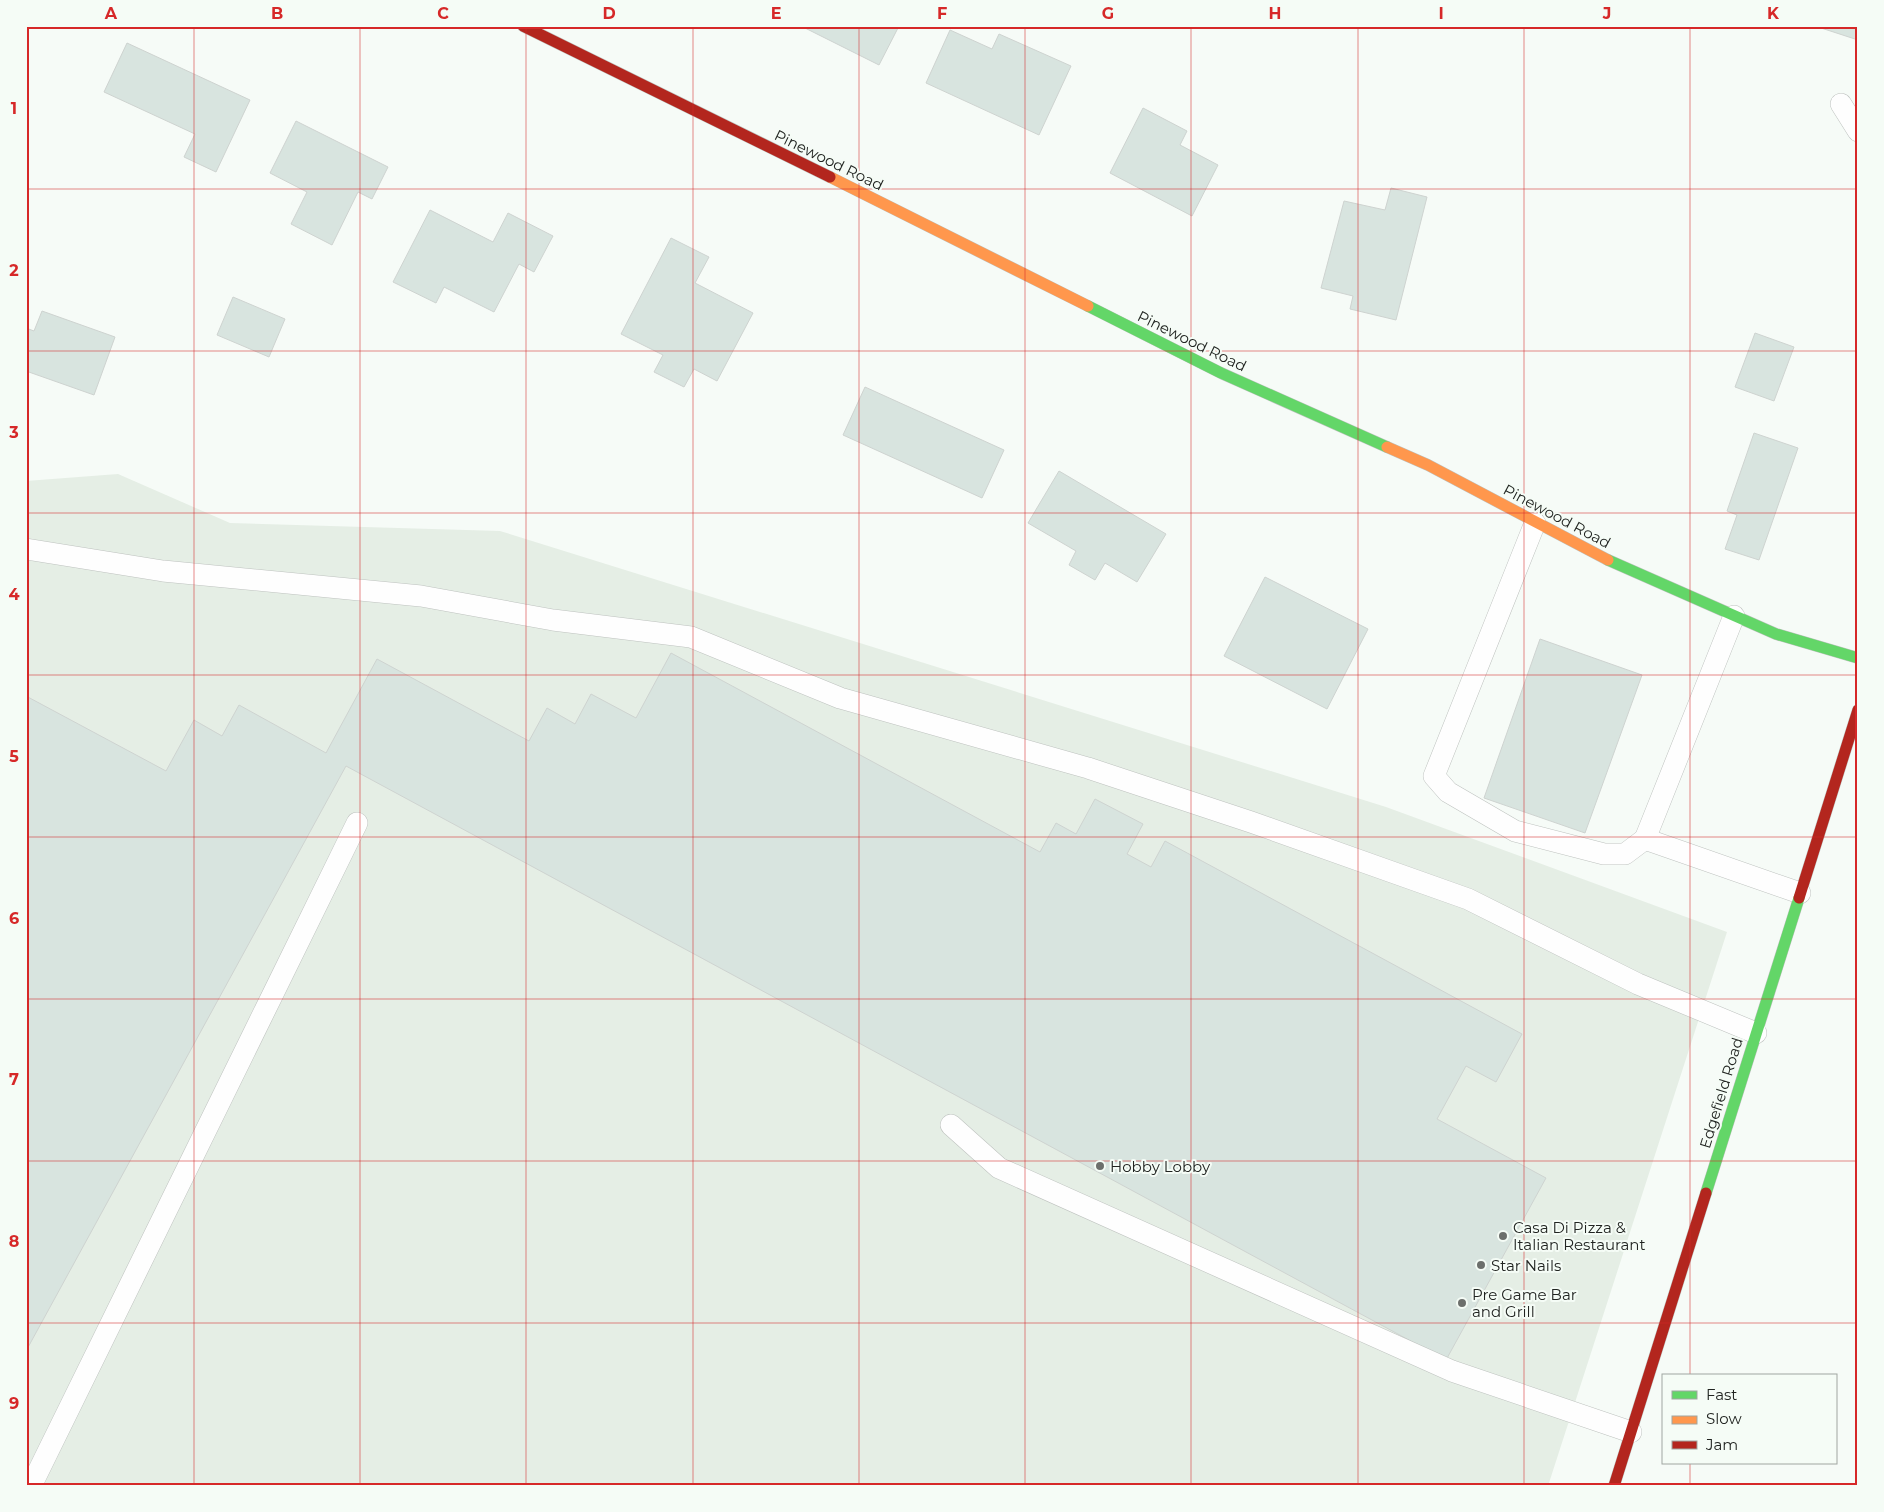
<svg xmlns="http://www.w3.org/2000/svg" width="1884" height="1512" font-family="Montserrat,sans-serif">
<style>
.built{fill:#e5eee5}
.building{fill:#d8e4df;stroke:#ced3d0}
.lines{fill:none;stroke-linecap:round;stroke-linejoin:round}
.lane-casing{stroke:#bec2bf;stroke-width:22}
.fast-casing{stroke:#bec2bf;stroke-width:12}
.slow-casing{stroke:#bec2bf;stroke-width:12}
.jam-casing{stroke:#bec2bf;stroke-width:12}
.lane{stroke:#fefefe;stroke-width:21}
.fast{stroke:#63d668;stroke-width:11}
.slow{stroke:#ff974d;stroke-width:11}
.jam{stroke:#b3261e;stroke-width:11}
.grid{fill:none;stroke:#d62828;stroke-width:1;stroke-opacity:0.55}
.poi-dot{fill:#6c6f6c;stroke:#f5fcf6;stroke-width:2}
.labels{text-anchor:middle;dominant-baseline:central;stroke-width:4;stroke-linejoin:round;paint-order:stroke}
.street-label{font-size:15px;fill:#212421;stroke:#f5fcf6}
.poi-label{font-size:15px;fill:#212421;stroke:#f5fcf6;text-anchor:start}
.neatline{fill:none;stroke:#d62828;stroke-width:2}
.grid-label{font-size:16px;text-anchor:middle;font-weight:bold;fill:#d62828}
</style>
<rect width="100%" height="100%" fill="#f6fbf7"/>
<!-- built -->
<path class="built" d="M118,474L230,523L500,531L1386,807L1727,932L1548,1486H26V481Z"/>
<!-- building -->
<g class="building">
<path d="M801,26H899L879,65Z"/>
<path d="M1815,26H1858V40Z"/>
<path d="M950,30L992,49L999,34L1071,66L1039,135L926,83Z"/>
<path d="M127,43L250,100L216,172L184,157L195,134L104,92Z"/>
<path d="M1143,108L1187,131L1180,145L1218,165L1192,216L1110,173Z"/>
<path d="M296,121L388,167L372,199L358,192L332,245L291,224L307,192L270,173Z"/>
<path d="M1391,188L1427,197L1396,320L1350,309L1353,296L1321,288L1344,201L1385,210Z"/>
<path d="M430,210L493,242L508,213L553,236L534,272L519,264L494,312L444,287L436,303L393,282Z"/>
<path d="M671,238L709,257L695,283L753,313L717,381L694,369L684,387L654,372L663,355L621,334Z"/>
<path d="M233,297L285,319L269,357L217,335Z"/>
<path d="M42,311L115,337L94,395L26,371V328L34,331Z"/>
<path d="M1755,333L1794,347L1774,401L1735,387Z"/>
<path d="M865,387L1004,450L982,498L843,435Z"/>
<path d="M1754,433L1798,448L1759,560L1725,549L1737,515L1727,511Z"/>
<path d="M1059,471L1166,534L1137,582L1105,563L1095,580L1069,565L1076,551L1028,523Z"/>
<path d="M1265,577L1368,629L1327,709L1224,656Z"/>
<path d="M1540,639L1642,675L1585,833L1484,798Z"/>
<path d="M671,653L1040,852L1056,823L1076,834L1095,799L1143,824L1127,854L1151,867L1165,841L1522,1034L1496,1082L1466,1066L1437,1119L1546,1178L1446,1360L346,766L26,1351V696L166,771L194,720L222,736L239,705L326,753L377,659L529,741L547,708L575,724L591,694L636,718Z"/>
</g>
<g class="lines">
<defs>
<g id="lane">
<path d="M1841,104L1858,131"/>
<path d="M1535,523L1434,776L1448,792L1515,831L1604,854H1625L1645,839"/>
<path d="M26,549L163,571L421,596L553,620L691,637L840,698L1088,768L1251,822L1468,899L1638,984L1756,1033"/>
<path d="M1734,616L1645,839L1800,893"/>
<path d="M951,1125L999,1168L1452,1371L1631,1432"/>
<path d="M31,1486L357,823"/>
</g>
<g id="fast">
<path d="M1088,306L1221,373L1387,447"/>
<path d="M1608,560L1776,634L1858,658"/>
<path d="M1706,1193L1799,898"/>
</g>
<g id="slow">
<path d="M830,177L1088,306"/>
<path d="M1387,447L1428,465L1608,560"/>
</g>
<g id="jam">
<path d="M523,26L830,177"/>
<path d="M1799,898L1858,710"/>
<path d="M1614,1486L1706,1193"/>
</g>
</defs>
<!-- lane casing -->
<use href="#lane" class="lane-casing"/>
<!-- fast casing -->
<use href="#fast" class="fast-casing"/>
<!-- slow casing -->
<use href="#slow" class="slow-casing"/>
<!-- jam casing -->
<use href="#jam" class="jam-casing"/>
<!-- lane -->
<use href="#lane" class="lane"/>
<!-- fast -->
<use href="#fast" class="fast"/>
<!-- slow -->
<use href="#slow" class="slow"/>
<!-- jam -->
<use href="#jam" class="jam"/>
</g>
<!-- grid -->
<path class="grid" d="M194,26V1486M360,26V1486M526,26V1486M693,26V1486M859,26V1486M1025,26V1486M1191,26V1486M1358,26V1486M1524,26V1486M1690,26V1376M26,189H1858M26,351H1858M26,513H1858M26,675H1858M26,837H1858M26,999H1858M26,1161H1858M26,1323H1858M1690,1463V1486"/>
<!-- markers -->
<g class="poi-dot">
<circle cx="1100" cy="1166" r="5"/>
<circle cx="1503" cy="1236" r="5"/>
<circle cx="1481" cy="1265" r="5"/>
<circle cx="1462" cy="1303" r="5"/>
</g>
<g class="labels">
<!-- street labels -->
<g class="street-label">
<text transform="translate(829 160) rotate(26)">Pinewood Road</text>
<text transform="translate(1192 341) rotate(26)">Pinewood Road</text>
<text transform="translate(1557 516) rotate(28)">Pinewood Road</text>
<text transform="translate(1721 1093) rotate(-73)">Edgefield Road</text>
</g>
<!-- poi labels -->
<g class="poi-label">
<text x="1110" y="1166">Hobby Lobby</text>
<text x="1513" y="1227">Casa Di Pizza &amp;<tspan x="1513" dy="17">Italian Restaurant</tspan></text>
<text x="1491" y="1265">Star Nails</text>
<text x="1472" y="1294">Pre Game Bar<tspan x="1472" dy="17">and Grill</tspan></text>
</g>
</g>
<!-- border -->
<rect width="1884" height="1512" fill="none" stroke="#f5fcf6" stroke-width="55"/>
<!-- legend -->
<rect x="1662" y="1374" width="175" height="90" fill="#f5fcf6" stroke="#a0a6a1"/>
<rect x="1672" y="1391" width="25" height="8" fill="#63d668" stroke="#a0a6a1"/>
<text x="1706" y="1400" font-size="15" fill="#212421">Fast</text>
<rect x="1672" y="1416" width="25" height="8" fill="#ff974d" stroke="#a0a6a1"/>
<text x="1706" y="1424" font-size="15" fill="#212421">Slow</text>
<rect x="1672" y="1441" width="25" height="8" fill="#b3261e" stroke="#a0a6a1"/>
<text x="1706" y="1450" font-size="15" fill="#212421">Jam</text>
<rect x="28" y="28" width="1828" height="1456" class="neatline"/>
<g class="grid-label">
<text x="111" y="19">A</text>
<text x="277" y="19">B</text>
<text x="443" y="19">C</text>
<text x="609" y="19">D</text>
<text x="776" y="19">E</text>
<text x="942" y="19">F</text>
<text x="1108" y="19">G</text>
<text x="1275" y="19">H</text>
<text x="1441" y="19">I</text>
<text x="1607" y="19">J</text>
<text x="1773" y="19">K</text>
<text x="14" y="114">1</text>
<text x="14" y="276">2</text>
<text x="14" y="438">3</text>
<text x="14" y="600">4</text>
<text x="14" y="762">5</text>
<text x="14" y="924">6</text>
<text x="14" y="1085">7</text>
<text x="14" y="1247">8</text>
<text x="14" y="1409">9</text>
</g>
</svg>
